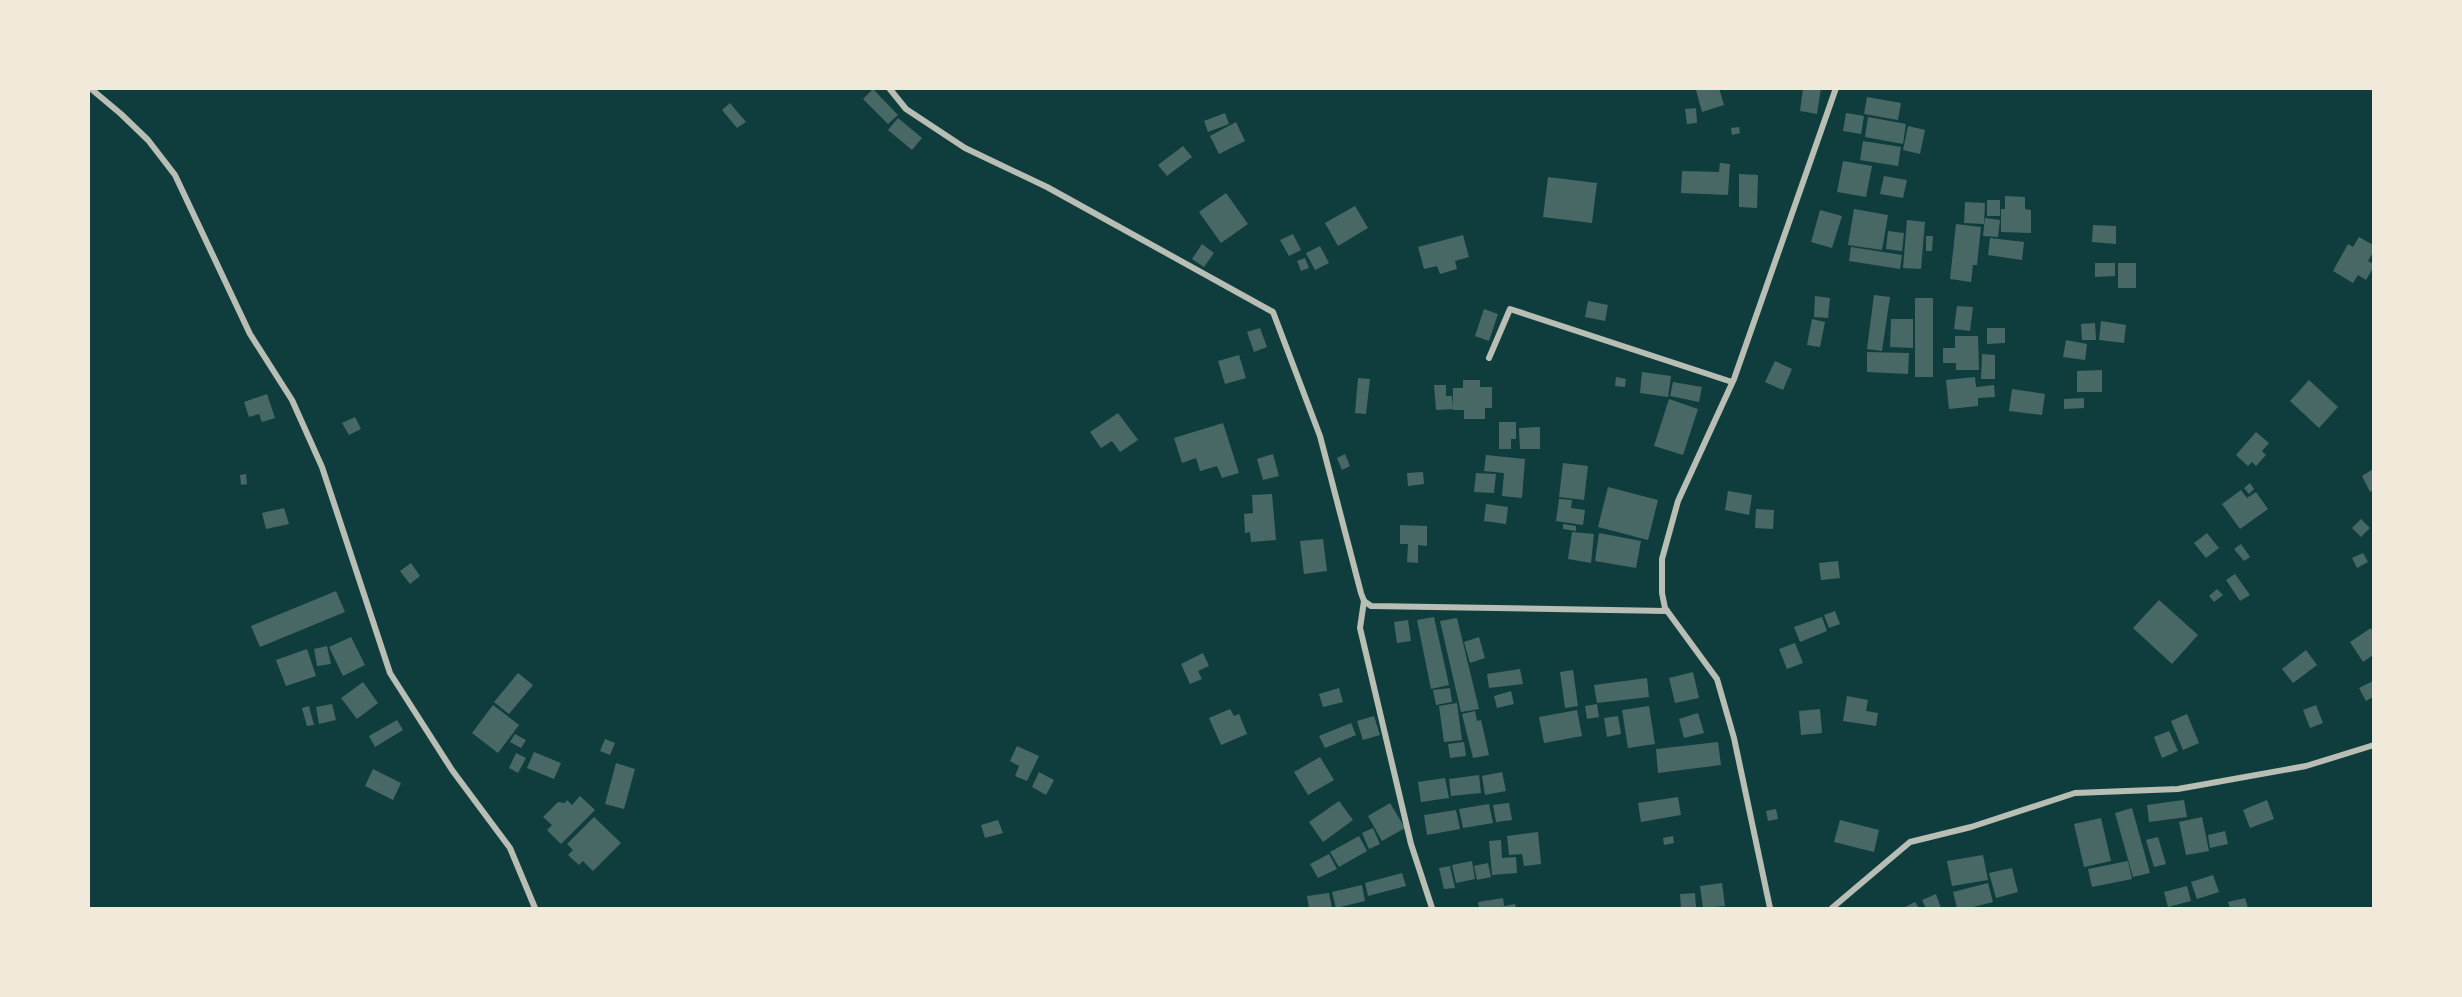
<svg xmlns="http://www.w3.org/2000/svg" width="2462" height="997" font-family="'PT Sans Narrow',sans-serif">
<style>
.building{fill:#486865}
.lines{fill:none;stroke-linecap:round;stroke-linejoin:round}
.minor{stroke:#b8beb3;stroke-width:6}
</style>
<rect width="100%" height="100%" fill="#0f3d3e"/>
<!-- building -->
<g class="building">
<path d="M1701,88H1719L1724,105L1702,112L1696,90Z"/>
<path d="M1803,88H1821L1817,114L1800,111Z"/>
<path d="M873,89L898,115L888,124L863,99Z"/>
<path d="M1867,97L1901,103L1898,120L1864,114Z"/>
<path d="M730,103L746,122L737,128L722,110Z"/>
<path d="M1696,108L1697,123L1687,124L1685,109Z"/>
<path d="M1225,113L1229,124L1208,132L1204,121Z"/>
<path d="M1846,113L1864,116L1861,134L1843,131Z"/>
<path d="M1868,117L1906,124L1903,144L1865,137Z"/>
<path d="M898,118L922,138L912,150L888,130Z"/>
<path d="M1236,122L1245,141L1219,154L1210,136Z"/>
<path d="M1908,126L1925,130L1920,154L1903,150Z"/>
<path d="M1739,127L1740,133L1732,135L1731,128Z"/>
<path d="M1863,141L1901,147L1898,166L1860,160Z"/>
<path d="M1183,146L1192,157L1167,176L1158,165Z"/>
<path d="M1843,161L1872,166L1866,197L1837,192Z"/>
<path d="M1720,163L1730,164L1728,195L1681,193L1682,171L1719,172Z"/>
<path d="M1739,174L1758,175L1757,208L1739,207Z"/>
<path d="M1884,176L1907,180L1903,198L1880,194Z"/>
<path d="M1548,177L1597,183L1592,223L1543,217Z"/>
<path d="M1226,193L1248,224L1221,243L1199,212Z"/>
<path d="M2005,196L2025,197V209L2031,210V233L2001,232V209H2005Z"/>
<rect x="1987" y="200" width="13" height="16"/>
<path d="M1965,202L1985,203L1984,224L1964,223Z"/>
<path d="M1355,206L1368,228L1338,246L1325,223Z"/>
<path d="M1854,209L1888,215L1882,250L1848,245Z"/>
<path d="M1820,210L1842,216L1832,248L1811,242Z"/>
<path d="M1985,218L2000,220L1998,237L1983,236Z"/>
<path d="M1907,220L1925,222L1921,269L1903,268Z"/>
<path d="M1956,224L1981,227L1977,265H1973L1971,282L1950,279Z"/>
<path d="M2093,225L2116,226V244L2092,242Z"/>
<path d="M1888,231L1904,233L1902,251L1886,249Z"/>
<path d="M1293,234L1301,250L1289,256L1280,240Z"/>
<path d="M1463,235L1469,257L1455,261L1457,269L1440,274L1437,266L1424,269L1418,247Z"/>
<path d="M1926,236H1933L1932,251H1926Z"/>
<path d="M2359,237L2373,245V252L2368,261L2373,264V268L2366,280L2358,275L2353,283L2333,271L2348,244L2353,247Z"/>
<path d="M1990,238L2024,242L2022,260L1988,255Z"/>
<path d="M1202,244L1214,253L1204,267L1192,259Z"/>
<path d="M1320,246L1329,263L1315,270L1306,253Z"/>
<path d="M1851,247L1902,255L1900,269L1849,261Z"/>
<path d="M1305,258L1309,268L1301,271L1297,261Z"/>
<path d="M2095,263H2115V276L2095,277Z"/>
<rect x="2118" y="263" width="18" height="25"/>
<path d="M1874,295L1890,297L1882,351L1867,349Z"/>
<path d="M1815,296L1830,298L1828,318L1814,317Z"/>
<rect x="1915" y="298" width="18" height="79"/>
<path d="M1588,301L1608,305L1605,321L1585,317Z"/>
<path d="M1957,306L1973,307L1970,331L1954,329Z"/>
<path d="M1484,309L1498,314L1489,341L1475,336Z"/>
<path d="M1812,319L1825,322L1820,347L1807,345Z"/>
<path d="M1891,319H1913V348L1890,347Z"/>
<path d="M2101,321L2126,325L2124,343L2099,340Z"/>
<path d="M2095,323L2096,340H2082L2081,324Z"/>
<path d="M1260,328L1267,347L1254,352L1247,332Z"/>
<path d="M1987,328H2005V343L1987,344Z"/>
<path d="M1955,336H1978L1979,370H1956V363H1943V348H1955Z"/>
<path d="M2066,340L2087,344L2085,360L2063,357Z"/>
<path d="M1867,352L1909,353L1908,374L1867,372Z"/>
<path d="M1982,354L1995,355V379H1981Z"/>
<path d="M1239,355L1246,378L1225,384L1218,361Z"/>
<path d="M1775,361L1792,369L1783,390L1765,382Z"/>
<path d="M2102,370V392H2077V371Z"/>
<path d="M1642,372L1671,376L1668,397L1640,393Z"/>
<path d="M1616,377L1626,379L1625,387L1615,386Z"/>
<path d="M1975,377L1976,387L1994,385L1995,397L1978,398V406L1949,409L1946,380Z"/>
<path d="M1358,378L1370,379L1366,414L1355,413Z"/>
<path d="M1463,380H1480V387H1492V408H1485V419H1464V410H1453V388H1463Z"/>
<path d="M2309,380L2338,407L2319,428L2290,401Z"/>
<path d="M1673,382L1702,387L1699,402L1670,396Z"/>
<path d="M1434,385H1446V396H1452L1453,409L1436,410Z"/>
<path d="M2012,389L2045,394L2042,415L2009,411Z"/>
<path d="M267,394L275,418L262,422L259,414L249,417L244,402Z"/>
<path d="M2084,398V408L2064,409V399Z"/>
<path d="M1669,399L1698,409L1683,455L1654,446Z"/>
<path d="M1118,413L1138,440L1120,452L1112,441L1101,448L1090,432Z"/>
<path d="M355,417L361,429L349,435L342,423Z"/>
<path d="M1499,422H1516V439H1511V449H1499Z"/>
<path d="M1223,423L1239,473L1222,478L1217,466L1200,471L1196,458L1182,463L1174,438Z"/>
<path d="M1540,427V449H1520L1519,428Z"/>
<path d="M2256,432L2269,443L2262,451L2266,455L2256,466L2252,462L2248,466L2236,455Z"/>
<path d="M1273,454L1279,476L1263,480L1257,459Z"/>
<path d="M1345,454L1350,466L1342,470L1337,458Z"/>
<path d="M1486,455L1525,459L1522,498L1502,496L1504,473L1484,471Z"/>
<path d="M1563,463L1588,466L1584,500L1559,497Z"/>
<path d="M2373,469V490L2370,492L2362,476Z"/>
<path d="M1423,472L1424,484L1408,486L1407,473Z"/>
<path d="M1476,473L1496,474L1494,493L1474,492Z"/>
<path d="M246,474L247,484L241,485L240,475Z"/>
<path d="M2250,483L2254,489L2249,494L2244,488Z"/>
<path d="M1608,487L1658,500L1648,540L1598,527Z"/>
<path d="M2241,490L2247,498L2256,492L2268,509L2240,529L2222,504Z"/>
<path d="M1728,491L1752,495L1749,515L1725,510Z"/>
<path d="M1272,494L1276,540L1251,542L1250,532L1245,533L1244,514L1253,513L1252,495Z"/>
<path d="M1559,499L1572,500L1571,508L1585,510L1583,525L1556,521Z"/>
<path d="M1486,504L1508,507L1506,524L1484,521Z"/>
<path d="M284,508L289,524L266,529L262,513Z"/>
<path d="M1756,509L1774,510L1773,529L1755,528Z"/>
<path d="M2361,519L2370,528L2361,537L2352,528Z"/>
<path d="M1563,524L1576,526V531L1563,529Z"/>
<path d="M1400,525L1427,526V546L1418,545V563L1407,562L1408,544H1400Z"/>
<path d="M1572,532L1594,534L1591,563L1568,559Z"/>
<path d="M1599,533L1641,541L1636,568L1595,561Z"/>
<path d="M2207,533L2219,548L2206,558L2194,543Z"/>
<path d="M1323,539L1327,571L1304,574L1300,541Z"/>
<path d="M2241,544L2250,557L2244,561L2234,549Z"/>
<path d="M2363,553L2368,562L2357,568L2352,558Z"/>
<path d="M1838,561L1840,578L1821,580L1819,563Z"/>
<path d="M411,563L420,576L410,584L400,571Z"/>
<path d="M2235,574L2250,595L2240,601L2226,580Z"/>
<path d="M2217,589L2223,595L2214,602L2209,596Z"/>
<path d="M336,591L345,612L260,647L251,626Z"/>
<path d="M2159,600L2198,635L2172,664L2133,628Z"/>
<path d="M1835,611L1840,624L1829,628L1824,615Z"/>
<path d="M1434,617L1449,685L1431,689L1417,620Z"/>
<path d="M1822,617L1827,631L1800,642L1794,627Z"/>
<path d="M1457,618L1479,709L1461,712L1440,621Z"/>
<path d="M1408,620L1411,641L1397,643L1394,622Z"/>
<path d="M2371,628L2373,632V655L2363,662L2350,642Z"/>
<path d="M351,637L365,665L343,676L329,647Z"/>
<path d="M1479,637L1485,658L1470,663L1464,642Z"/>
<path d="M1795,643L1803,663L1787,669L1779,649Z"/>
<path d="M327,646L331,664L317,666L314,649Z"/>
<path d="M307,649L316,676L286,686L276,660Z"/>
<path d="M2306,650L2317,665L2293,683L2282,669Z"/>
<path d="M1203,653L1209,666L1198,671L1202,679L1190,684L1181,664Z"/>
<path d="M1520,669L1523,684L1489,688L1487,674Z"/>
<path d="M1573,670L1578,706L1565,708L1560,672Z"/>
<path d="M1693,672L1699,698L1675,703L1669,678Z"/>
<path d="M518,673L533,685L509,714L494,702Z"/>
<path d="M1647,678L1649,697L1597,703L1594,685Z"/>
<path d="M2373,681V697L2366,701L2359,688Z"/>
<path d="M363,682L378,703L357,719L341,698Z"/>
<path d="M1339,688L1343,702L1323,707L1319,694Z"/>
<path d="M1450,688L1452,702L1436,705L1433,690Z"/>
<path d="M1511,691L1514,704L1497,708L1494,696Z"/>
<path d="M1847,696L1868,700L1866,711L1878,713L1876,726L1843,721Z"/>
<path d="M1457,703L1462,740L1444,742L1439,706Z"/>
<path d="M332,704L336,720L319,724L316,707Z"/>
<path d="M1597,704L1599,717L1587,719L1585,706Z"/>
<path d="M493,705L519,725L498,753L472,733Z"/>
<path d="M2316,705L2323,723L2310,728L2303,710Z"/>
<path d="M309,706L314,725L307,726L302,708Z"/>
<path d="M1649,706L1655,744L1628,748L1622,710Z"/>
<path d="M1230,709L1234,716L1239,714L1247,734L1221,745L1209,718Z"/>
<path d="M1820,709L1822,733L1801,735L1799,711Z"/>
<path d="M1577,710L1582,736L1544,743L1539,717Z"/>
<path d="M1475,711L1477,721L1481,720L1489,755L1473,758L1462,714Z"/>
<path d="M1698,713L1704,733L1684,738L1679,719Z"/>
<path d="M2187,714L2199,743L2183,750L2171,721Z"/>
<path d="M1374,716L1380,735L1363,740L1357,721Z"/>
<path d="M1618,716L1621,734L1607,737L1604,718Z"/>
<path d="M397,720L403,730L375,747L369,736Z"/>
<path d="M1351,723L1356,735L1325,748L1319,736Z"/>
<path d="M2169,731L2178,751L2162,758L2154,737Z"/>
<path d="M515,734L526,740L521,748L510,742Z"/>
<path d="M605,739L615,743L610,755L600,751Z"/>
<path d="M1464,742L1466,756L1450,758L1448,744Z"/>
<path d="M1718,742L1721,765L1658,773L1656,749Z"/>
<path d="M1017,746L1039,756L1027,781L1015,776L1019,766L1010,761Z"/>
<path d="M534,752L561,763L554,779L527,768Z"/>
<path d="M516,753L526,758L518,773L509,768Z"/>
<path d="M1320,757L1334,780L1308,795L1294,772Z"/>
<path d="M616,763L635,769L624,809L605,804Z"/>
<path d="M373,769L401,783L393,800L365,786Z"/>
<path d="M1039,772L1054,780L1046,795L1032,787Z"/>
<path d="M1502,772L1506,791L1485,795L1482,776Z"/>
<path d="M1479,775L1481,793L1451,796L1449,779Z"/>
<path d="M1445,778L1449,798L1421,802L1418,782Z"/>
<path d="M580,796L595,810L561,844L547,830L552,825L543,817L558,802L565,803L567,800L572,805Z"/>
<path d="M1678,797L1681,815L1641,822L1638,803Z"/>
<path d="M2184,800L2187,817L2149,822L2147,805Z"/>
<path d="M2267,800L2274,819L2250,828L2243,810Z"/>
<path d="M1339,801L1353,820L1323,842L1309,822Z"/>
<path d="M1390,803L1405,828L1382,841L1368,816Z"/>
<path d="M1509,803L1512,820L1496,822L1493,805Z"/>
<path d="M1489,804L1493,823L1463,828L1459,809Z"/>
<path d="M2132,808L2150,873L2133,877L2115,813Z"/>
<path d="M1776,809L1778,819L1768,821L1766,811Z"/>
<path d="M1456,810L1460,829L1427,835L1424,815Z"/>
<path d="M594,817L621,843L593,871L583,861L579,865L568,855L573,850L567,844Z"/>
<path d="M2202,817L2209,851L2186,855L2179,822Z"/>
<path d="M2101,818L2111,861L2084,867L2074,824Z"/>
<path d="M998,820L1003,833L985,838L981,825Z"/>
<path d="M1840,820L1879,830L1874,852L1834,842Z"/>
<path d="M1373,828L1380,844L1369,849L1362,833Z"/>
<path d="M2225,831L2228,844L2210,848L2208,835Z"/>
<path d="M1538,832L1541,864L1524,866L1522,854L1509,855L1507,836Z"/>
<path d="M1359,836L1367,851L1339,867L1330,852Z"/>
<path d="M1673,836L1674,843L1664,845L1663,838Z"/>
<path d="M2158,837L2166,864L2154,867L2146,840Z"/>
<path d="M1501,840L1502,858L1516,857L1517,873L1492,875L1489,841Z"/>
<path d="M1329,854L1337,869L1318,878L1310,864Z"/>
<path d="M1983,855L1988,880L1952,886L1947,861Z"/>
<path d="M1472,861L1475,879L1456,883L1452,865Z"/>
<path d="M2128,861L2132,879L2092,887L2088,869Z"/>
<path d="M1488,863L1491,877L1477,880L1474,866Z"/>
<path d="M1450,866L1455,888L1444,889L1439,868Z"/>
<path d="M2012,868L2018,892L1996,898L1989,873Z"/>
<path d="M1402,873L1406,886L1368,896L1365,883Z"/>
<path d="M2213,875L2219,892L2197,899L2191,882Z"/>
<path d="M1722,883L1725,906L1703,908L1700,886Z"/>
<path d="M1988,883L1993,902L1969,908H1957L1953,892Z"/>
<path d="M1362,885L1365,901L1336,908L1332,892Z"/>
<path d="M2187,886L2191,901L2168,907L2164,892Z"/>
<path d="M1329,893L1332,908H1309L1307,896Z"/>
<path d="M1695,893L1696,908H1681L1680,894Z"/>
<path d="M1936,894L1941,908H1926L1922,900Z"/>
<path d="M1503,898L1504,906L1515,904L1516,908H1479L1478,902Z"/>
<path d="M2245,898L2248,908H2230L2228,902Z"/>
<path d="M1915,902L1919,908H1903Z"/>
</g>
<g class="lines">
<!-- minor -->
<g class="minor">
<path d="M90,88L121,114L148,140L175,175L250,334L292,400L322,467L390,673L452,770L510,848L535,908"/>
<path d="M889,88L906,109L965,148L1047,187L1273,312L1320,436L1361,593L1364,601L1371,606L1667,611"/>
<path d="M1489,358L1510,309L1732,382"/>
<path d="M1364,601L1360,628L1411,844L1432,908"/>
<path d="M1770,908L1734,738L1717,679L1665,608L1662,593V559L1678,501L1734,379L1836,88"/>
<path d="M1832,908L1910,842L1971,827L2075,793L2178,789L2306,766L2374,745"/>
</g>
</g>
<!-- border -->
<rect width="2462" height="997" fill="none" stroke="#f1e9da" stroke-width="180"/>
</svg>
